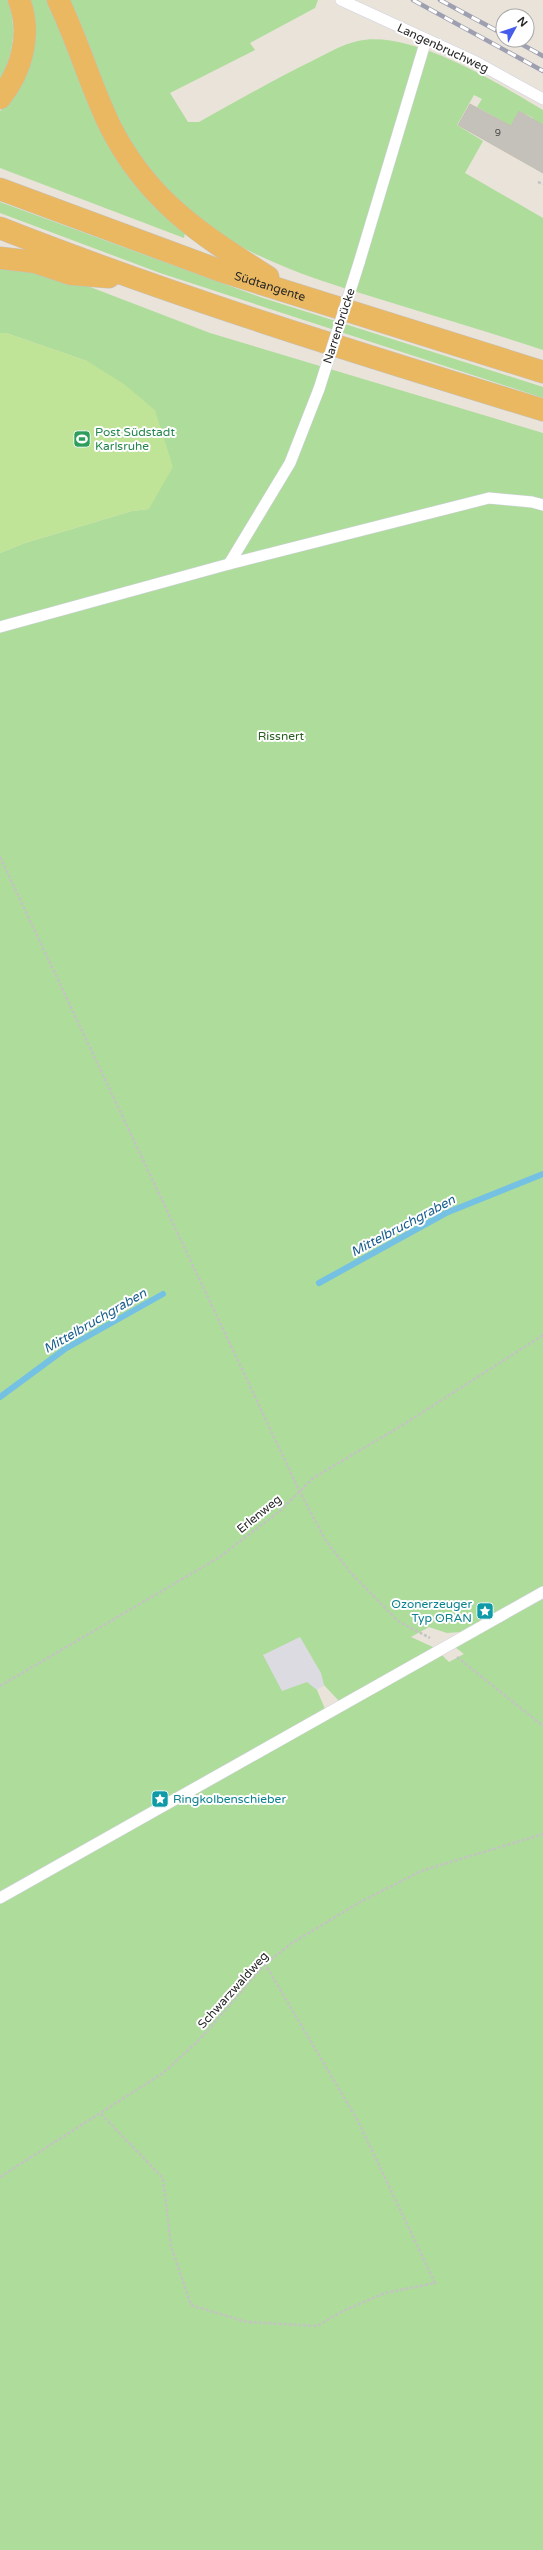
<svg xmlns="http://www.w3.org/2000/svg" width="543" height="2550" font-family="'Varela Round',sans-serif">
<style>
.industrial{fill:#dddbe2}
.green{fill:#aedc9a}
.pitch{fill:#bfe397}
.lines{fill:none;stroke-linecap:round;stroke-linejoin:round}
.stream{stroke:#74c1e4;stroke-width:6}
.building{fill:#c4c0ba;stroke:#c4bfb4}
.service-casing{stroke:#d0d2e0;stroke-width:12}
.trunk-casing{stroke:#c3c3c3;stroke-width:23}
.path{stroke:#c3c3c3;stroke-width:2.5;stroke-dasharray:3 2;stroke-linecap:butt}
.service{stroke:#fff;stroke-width:11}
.trunk{stroke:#eab861;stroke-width:22}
.rail-casing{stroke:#9ea0b1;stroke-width:4.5}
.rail{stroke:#fff;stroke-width:3;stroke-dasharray:9;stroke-linecap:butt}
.service-bridge-casing{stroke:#d0d2e0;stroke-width:12;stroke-linecap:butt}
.service-bridge{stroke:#fff;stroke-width:11}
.labels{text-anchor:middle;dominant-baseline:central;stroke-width:4;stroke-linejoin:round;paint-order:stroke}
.number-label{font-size:10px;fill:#4f4e4c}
.street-label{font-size:12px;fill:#282828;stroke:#fff}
.leisure-label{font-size:12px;fill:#27864d;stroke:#fff;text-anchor:start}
.park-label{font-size:12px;fill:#295e1f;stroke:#fff}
.culture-label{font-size:12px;fill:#0d838f;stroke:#fff;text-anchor:end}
.water-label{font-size:13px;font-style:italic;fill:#175e8c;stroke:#fff}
</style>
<rect width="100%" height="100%" fill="#e9e3da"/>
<!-- industrial -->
<path class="industrial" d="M300,1605L341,1676L274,1714L234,1643Z"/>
<!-- green -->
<g class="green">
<path d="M0,0H8C17,28 14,54 0,80Z"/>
<path d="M28,0H47L68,46L162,213L185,233L184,238L0,168V111L3,108Z"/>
<path d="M70,0H318L315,8L250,43L255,50L170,93L188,122H199C237,101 275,79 314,60C328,53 343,44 358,41C411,29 499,84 543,110V130L524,135L533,118L519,111L511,126L477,107L482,99L474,95L457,125L483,141L465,173L543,218V350C491,333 438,317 386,301C271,266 180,237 119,123C98,84 90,39 70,0Z"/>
<path d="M0,202L260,297L543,387V398L160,273L0,213Z"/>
<path d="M0,268L59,275L210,333L543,433V1586L460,1632L447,1633L429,1627L411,1637L435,1648L339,1701L324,1685L321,1673L300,1637L263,1655L282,1691L307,1682L317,1690L325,1709L0,1892V553L25,543L132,511L149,509L87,361L6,333H0Z"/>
<path d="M543,1599V2550H0V1901L442,1655L449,1662L464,1654L455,1647Z"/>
</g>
<!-- pitch -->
<path class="pitch" d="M0,333H6L87,361L124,384L155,410L173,467L149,509L132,511L25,543L0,553Z"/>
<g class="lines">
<!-- stream -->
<g class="stream">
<path d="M319,1283L446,1213L543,1174"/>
<path d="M0,1397L65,1349L163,1294"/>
</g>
</g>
<!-- building -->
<path class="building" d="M470,104L511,126L519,111L543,125V173L458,125Z"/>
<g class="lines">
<defs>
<g id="service">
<path d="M341,0L476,62L543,99"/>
<path d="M359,263L426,40"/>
<path d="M229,564L290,463L319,389"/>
<path d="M0,627L229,564L489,498L532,502L543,505"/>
<path d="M0,1898L543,1592"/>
</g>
<g id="trunk">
<path d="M58,0C78,41 90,85 110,126C147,200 200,234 268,277"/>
<path d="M0,98C22,71 32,33 19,0"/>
<path id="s1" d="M0,189L221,271L543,372"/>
<path d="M0,228C178,298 360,354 543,410"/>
<path d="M0,258L35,262L71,274L109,277"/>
</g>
</defs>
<!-- service casing -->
<use href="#service" class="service-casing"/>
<!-- trunk casing -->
<use href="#trunk" class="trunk-casing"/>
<!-- path -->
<g class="path">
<path d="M538,182L543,184"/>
<path d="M0,857L299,1490L326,1541L350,1572L398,1621L430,1638"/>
<path d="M457,1657L543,1726"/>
<path d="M0,1686L218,1558L281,1510L313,1478L401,1426L543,1335"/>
<path d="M101,2114L163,2178L171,2246L191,2305L247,2322L317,2326L343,2311L385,2293L435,2283L358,2121L265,1964"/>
<path d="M0,2177L163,2073L200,2039L265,1964L292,1943L362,1901L421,1871L543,1834"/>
</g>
<!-- service -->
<use href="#service" class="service"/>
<!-- trunk -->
<use href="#trunk" class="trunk"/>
<defs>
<g id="rail">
<path d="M413,0L543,71"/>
<path d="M440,0L503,34"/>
<path d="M514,40L543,56"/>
</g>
</defs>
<!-- rail casing -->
<use href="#rail" class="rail-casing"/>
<!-- rail -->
<use href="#rail" class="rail"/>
<defs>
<path id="service-bridge" d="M319,389L359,263"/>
</defs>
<!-- service-bridge casing -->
<use href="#service-bridge" class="service-bridge-casing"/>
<!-- service-bridge -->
<use href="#service-bridge" class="service-bridge"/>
</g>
<!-- icons -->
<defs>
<symbol id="stadium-square" viewBox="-11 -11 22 22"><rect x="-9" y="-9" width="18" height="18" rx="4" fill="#2e9e5b" stroke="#fff"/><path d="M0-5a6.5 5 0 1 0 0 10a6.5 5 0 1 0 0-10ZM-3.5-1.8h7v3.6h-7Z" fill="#fff"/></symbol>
<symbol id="sight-square" viewBox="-11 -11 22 22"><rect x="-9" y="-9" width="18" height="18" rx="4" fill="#0f9aa8" stroke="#fff"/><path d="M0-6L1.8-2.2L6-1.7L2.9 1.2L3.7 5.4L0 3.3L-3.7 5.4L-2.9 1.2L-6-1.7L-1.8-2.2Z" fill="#fff"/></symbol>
</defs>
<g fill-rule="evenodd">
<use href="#stadium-square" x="72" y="429" width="20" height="20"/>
<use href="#sight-square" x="475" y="1601" width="20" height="20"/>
<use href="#sight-square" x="150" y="1789" width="20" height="20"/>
</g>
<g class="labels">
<!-- number labels -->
<g class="number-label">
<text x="498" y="133">9</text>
</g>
<!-- street labels -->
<g class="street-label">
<text transform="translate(443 48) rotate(25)">Langenbruchweg</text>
<text stroke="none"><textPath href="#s1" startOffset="287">Südtangente</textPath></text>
<text transform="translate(339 326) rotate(-72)">Narrenbrücke</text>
<text transform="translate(259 1514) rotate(-39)">Erlenweg</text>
<text transform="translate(233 1990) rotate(-48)">Schwarzwaldweg</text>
</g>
<!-- leisure labels -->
<g class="leisure-label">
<text x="95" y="432">Post Südstadt<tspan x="95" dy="14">Karlsruhe</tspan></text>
</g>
<!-- park labels -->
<g class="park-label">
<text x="281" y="736">Rissnert</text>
</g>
<!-- culture labels -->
<g class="culture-label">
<text x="472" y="1604">Ozonerzeuger<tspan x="472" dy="14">Typ ORAN</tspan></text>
<text x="173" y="1799" text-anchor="start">Ringkolbenschieber</text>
</g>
<!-- water labels -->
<g class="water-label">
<text transform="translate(403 1226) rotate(-28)">Mittelbruchgraben</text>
<text transform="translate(95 1321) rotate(-30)">Mittelbruchgraben</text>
</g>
</g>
<!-- north arrow -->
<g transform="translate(515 28) rotate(50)"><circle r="19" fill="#ffffff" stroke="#a9a9a9"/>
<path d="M0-3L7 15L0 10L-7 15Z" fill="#465deb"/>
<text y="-6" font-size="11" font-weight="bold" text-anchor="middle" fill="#282828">N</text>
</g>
</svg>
